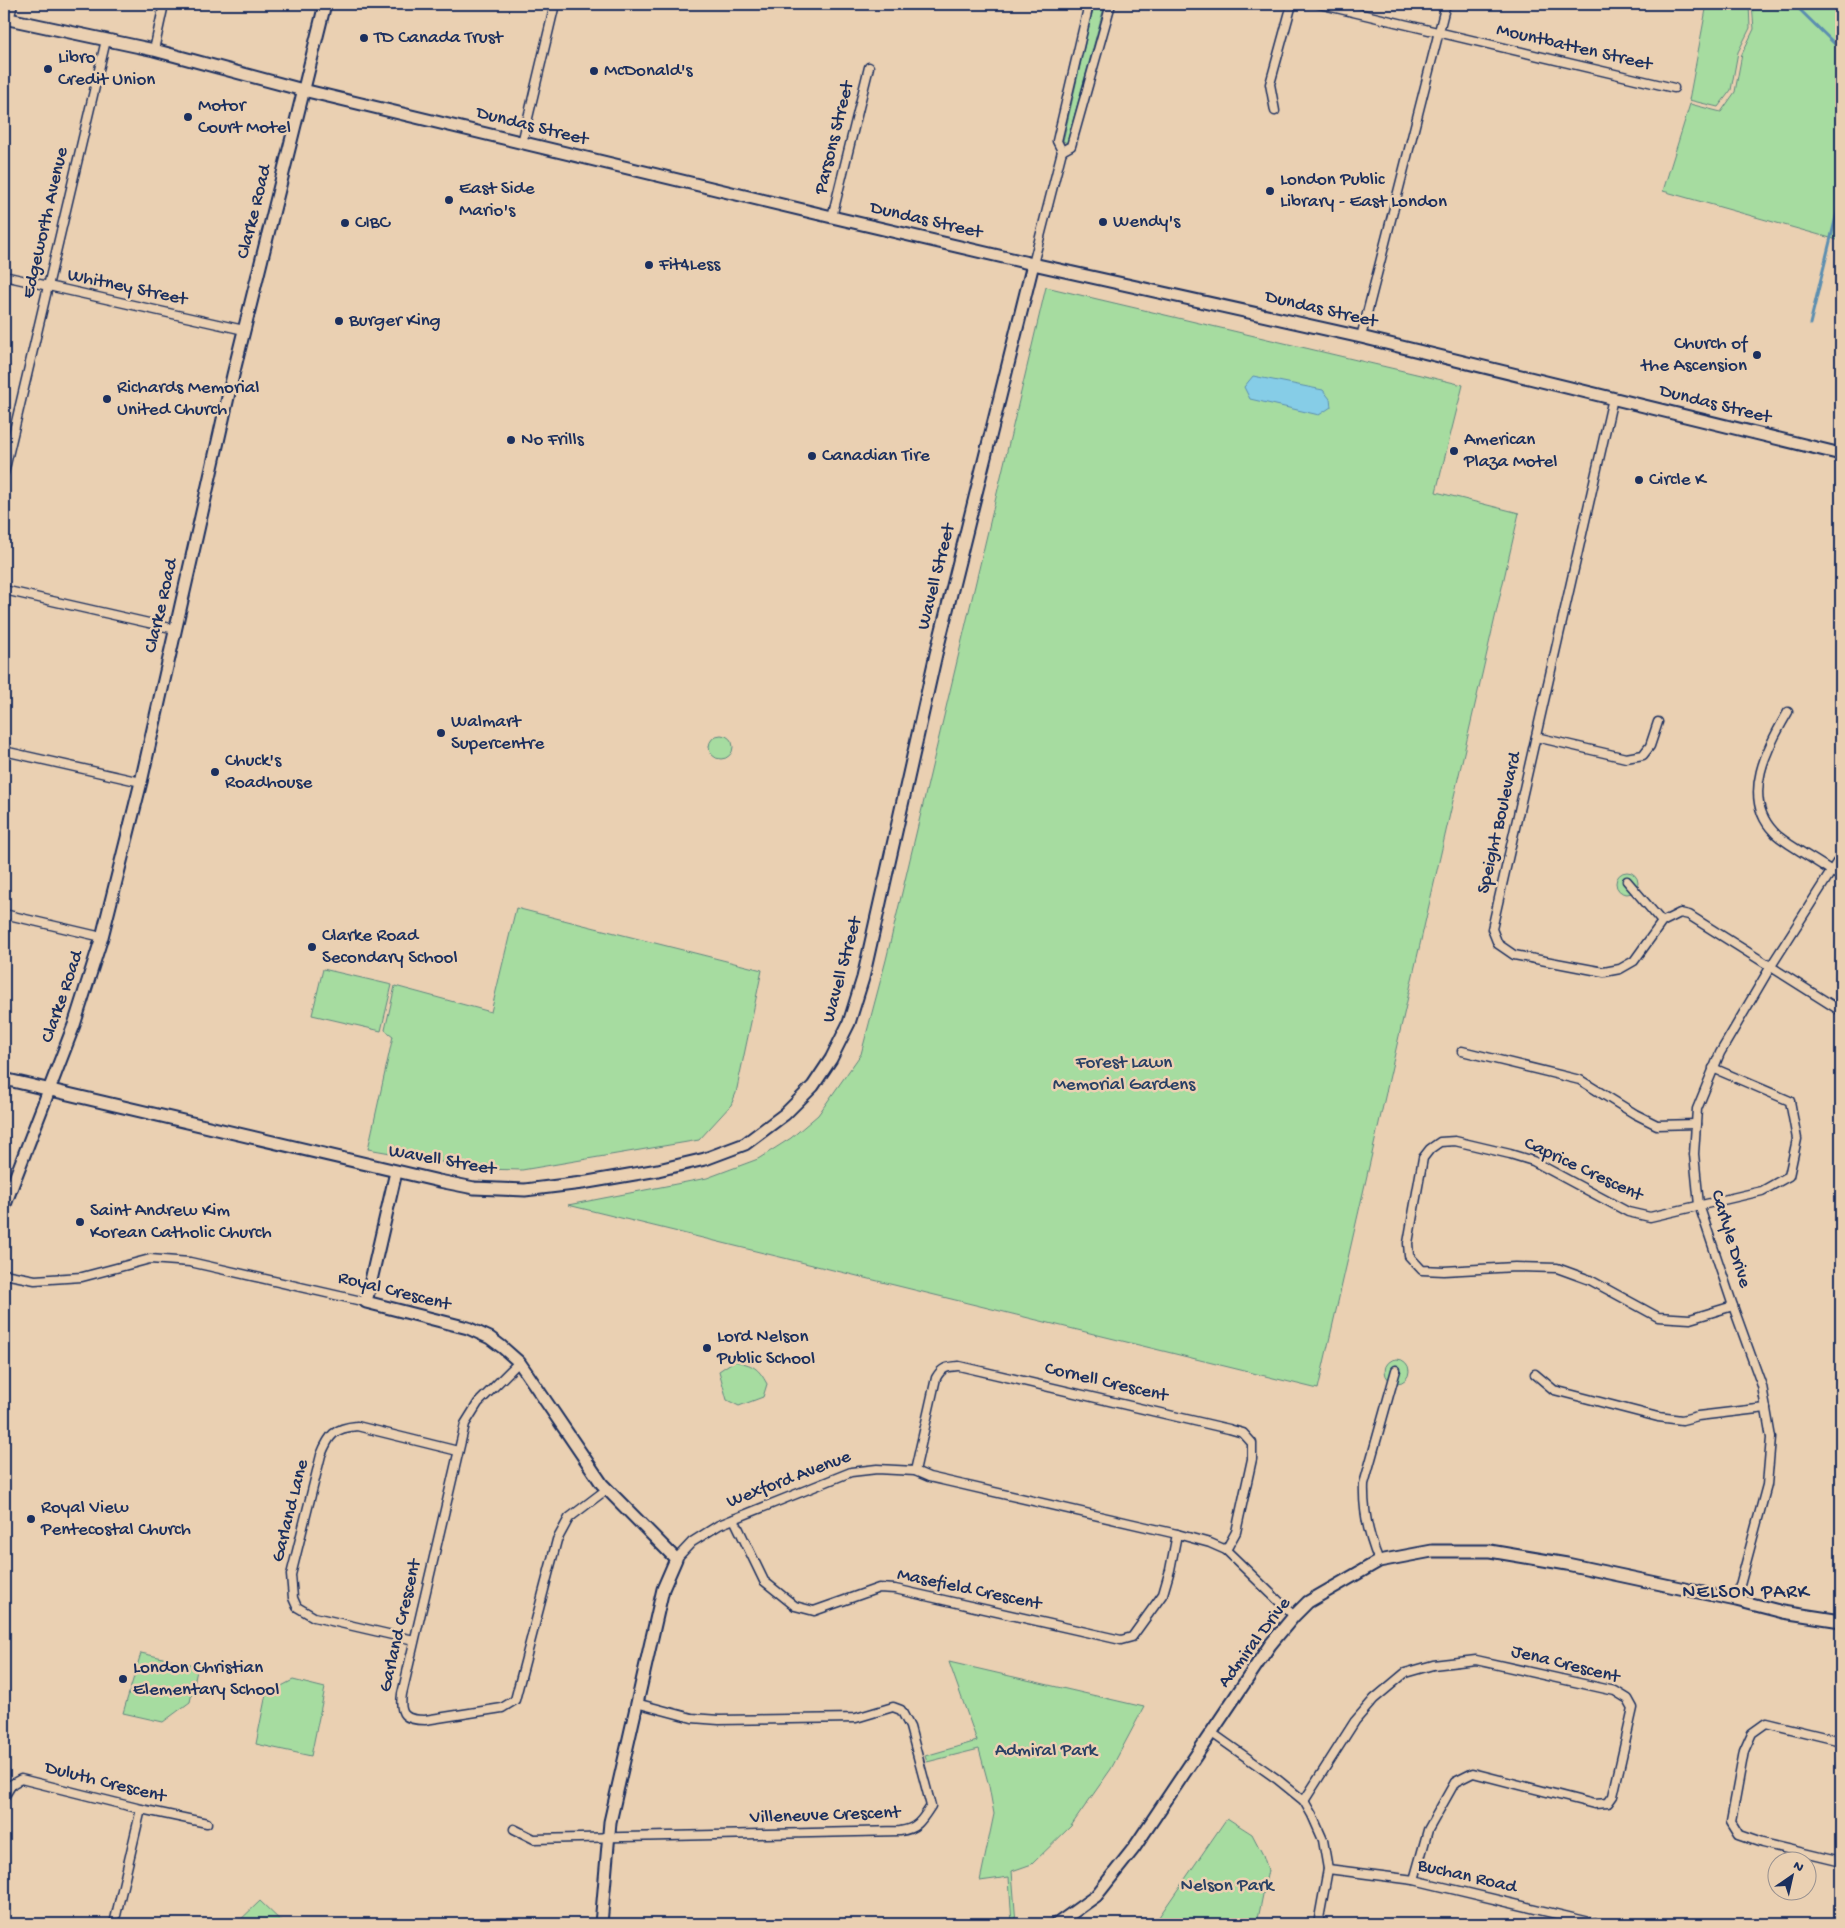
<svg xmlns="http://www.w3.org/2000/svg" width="1845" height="1928" font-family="'Gochi Hand',sans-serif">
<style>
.green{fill:#a6dca0;stroke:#60867f}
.water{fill:#86cde7;stroke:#5b8eb0}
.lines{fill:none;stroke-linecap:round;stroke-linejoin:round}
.stream{stroke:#5b8eb0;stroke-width:3}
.street-casing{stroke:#1b2f5e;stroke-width:11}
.secondary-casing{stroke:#1b2f5e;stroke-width:15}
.street{stroke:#ead0b2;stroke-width:8}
.secondary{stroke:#ead0b2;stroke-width:11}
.poi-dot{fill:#1b2f5e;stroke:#ead0b2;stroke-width:2}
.labels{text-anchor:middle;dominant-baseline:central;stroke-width:5;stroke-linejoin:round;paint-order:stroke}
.poi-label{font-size:19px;fill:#1b2f5e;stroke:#ead0b2;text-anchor:start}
.street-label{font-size:19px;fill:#1b2f5e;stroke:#ead0b2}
.park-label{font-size:19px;fill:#294065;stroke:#ead0b2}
.neighbourhood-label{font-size:20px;letter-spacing:1px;fill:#1b2f5e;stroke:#ead0b2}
</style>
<rect width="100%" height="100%" fill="#ead0b2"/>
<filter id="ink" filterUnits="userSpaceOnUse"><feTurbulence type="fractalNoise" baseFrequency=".02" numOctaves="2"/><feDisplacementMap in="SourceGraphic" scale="10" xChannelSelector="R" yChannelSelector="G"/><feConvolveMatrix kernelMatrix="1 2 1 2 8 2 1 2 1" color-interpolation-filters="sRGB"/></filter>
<g filter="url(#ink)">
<!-- green -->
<g class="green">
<path d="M1094,4H1105L1067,143L1063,141Z"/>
<path d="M1707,4H1749L1750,28L1738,52L1731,90L1718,107L1689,100Z"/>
<path d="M1752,4H1841V241L1663,191L1690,104L1721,112L1735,92L1742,54L1754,29Z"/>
<path d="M1046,287L1463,385L1436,492L1519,513L1318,1389L568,1205L707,1178L758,1159L791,1138L818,1115L861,1054L886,960Z"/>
<circle cx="721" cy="747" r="12"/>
<circle cx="1627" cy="883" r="11"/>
<path d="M516,908L762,970L736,1093L731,1105L699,1140L522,1170L481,1169L368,1149L393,1036L385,1030L395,986L491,1012Z"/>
<path d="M323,969L392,985L381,1031L312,1015Z"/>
<circle cx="1397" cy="1371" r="12"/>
<path d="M734,1361C753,1365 758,1367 767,1384L763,1397L739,1406L727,1400L719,1371Z"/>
<path d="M141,1653L198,1666L190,1702L163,1722L123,1713Z"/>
<path d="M949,1662L1144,1707L1111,1769L1071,1826L1032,1864L1012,1871L1016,1924H1012L1009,1877L980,1881L994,1814L989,1786L979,1749L927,1762L925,1756L977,1741Z"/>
<path d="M293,1680L325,1688L311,1756L256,1744L266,1694Z"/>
<path d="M1227,1818L1252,1834L1263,1855L1268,1870L1257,1924H1154Z"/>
<path d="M260,1901L284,1924H236Z"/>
</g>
<!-- water -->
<path class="water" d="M1253,376L1323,390L1330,399L1331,407L1319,415L1250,399L1244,387Z"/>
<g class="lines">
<!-- stream -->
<g class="stream">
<path d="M1794,4L1841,50"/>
<path d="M1810,324L1841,196"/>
</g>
<defs>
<g id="street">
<path d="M1319,4L1674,88"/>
<path d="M9,20L13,4"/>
<path d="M154,50L164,4"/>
<path d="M1275,111L1270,84L1292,4"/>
<path d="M522,143L555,4"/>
<path d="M1062,151L1071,146L1111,4"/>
<path d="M832,217L869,67"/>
<path d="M1033,264L1062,151L1057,141L1089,4"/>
<path d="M4,276L244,330"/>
<path d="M1361,337L1446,4"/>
<path d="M1613,398L1492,929L1498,944L1514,955L1604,972L1620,969L1634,961L1662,922L1680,913L1689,915L1841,1011"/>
<path d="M4,473L106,40"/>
<path d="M4,590L175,629"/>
<path d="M1788,712C1768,746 1740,797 1774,832C1778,837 1784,840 1789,844C1806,855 1824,866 1841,877"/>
<path d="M1536,737L1626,758L1643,755L1650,746L1658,722"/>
<path d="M4,751L141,782"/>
<path d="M1627,881L1662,922"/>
<path d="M4,914L102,937"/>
<path d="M1462,1051L1580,1080L1635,1114L1657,1125L1696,1124"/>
<path d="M1713,1068L1790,1101L1797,1139L1789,1176L1762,1191L1650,1217L1628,1212L1533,1161L1510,1154L1455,1141L1440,1142L1430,1149L1423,1158L1408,1243L1409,1256L1422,1270L1444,1271L1515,1267L1557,1268L1590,1280L1658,1317L1690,1319L1733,1306"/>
<path d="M4,1274L35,1280L82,1277L150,1259L190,1262L366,1302"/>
<path d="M519,1362L478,1403L465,1424L402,1694C399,1715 405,1720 425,1720L502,1708L515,1700L557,1540L569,1518L607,1489"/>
<path d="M1535,1374L1554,1390L1658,1417L1682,1420L1698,1416L1766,1408"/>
<path d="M915,1471L936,1378C942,1367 947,1367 959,1366L1229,1429L1243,1433L1252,1443V1459L1236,1532L1226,1550"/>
<path d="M734,1519L764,1581L795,1606L814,1611L879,1588L895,1589L1121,1640L1132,1637L1163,1594L1170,1570L1177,1534"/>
<path d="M676,1559L692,1542L719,1525L851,1472L877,1469L915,1471L929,1477L1177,1534L1210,1543L1226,1550L1294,1616"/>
<path d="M1379,1561C1368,1535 1363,1512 1364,1484L1396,1370"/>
<path d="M1736,1600L1767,1485L1771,1438L1762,1386L1733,1306L1699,1205L1694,1154L1697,1109L1720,1053L1771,966L1841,856"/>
<path d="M414,1640L314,1617L297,1607L293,1598L291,1575L321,1455C329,1435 334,1428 357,1426L458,1451"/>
<path d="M1212,1733L1277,1779L1304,1801L1312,1815L1323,1840L1328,1869L1318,1924"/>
<path d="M1841,1741L1766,1723L1752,1733L1744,1751L1731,1822L1739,1835L1762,1843L1841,1862"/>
<path d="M4,1797L12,1784L21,1779L141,1809L207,1823"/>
<path d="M1304,1801L1355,1721L1374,1699L1405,1673L1433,1665L1476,1660L1615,1691L1628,1699L1633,1708L1613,1796L1608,1803L1594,1804L1473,1773L1455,1782L1428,1830L1414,1880"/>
<path d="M514,1829L534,1839L900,1831C917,1829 922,1820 931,1806L910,1727L901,1710L893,1707L856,1718L719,1720L692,1718L636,1703"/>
<path d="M1328,1869L1414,1880L1598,1924"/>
<path d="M114,1924L141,1809"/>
</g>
<g id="secondary">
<path d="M4,18L154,50L303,90L832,217L1033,264L1361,337L1841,454"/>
<path d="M4,1079L439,1181L474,1188L525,1190L582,1183L658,1170L705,1159L745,1144L785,1114L813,1086L831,1059L849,1023L863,978L936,654L1033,264"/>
<path d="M396,1172L366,1302L468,1328L490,1338L502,1347L519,1362L528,1375L602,1484L676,1559L663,1589L610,1822L601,1924"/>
<path d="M4,1207L74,1025L102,937L141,782L233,375L325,4"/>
<path d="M1057,1924L1096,1896L1134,1848L1270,1645L1294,1616L1308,1602L1379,1561L1432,1551H1490L1567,1564L1736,1600L1783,1612L1841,1621"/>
</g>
</defs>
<!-- street casing -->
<use href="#street" class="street-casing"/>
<!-- secondary casing -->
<use href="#secondary" class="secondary-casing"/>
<!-- street -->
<use href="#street" class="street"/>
<!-- secondary -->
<use href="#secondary" class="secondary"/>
</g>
</g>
<!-- markers -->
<g class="poi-dot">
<circle cx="364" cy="38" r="5"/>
<circle cx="48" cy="69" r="5"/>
<circle cx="594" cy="71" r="5"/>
<circle cx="188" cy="117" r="5"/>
<circle cx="1270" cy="191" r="5"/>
<circle cx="449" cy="200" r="5"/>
<circle cx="1103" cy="222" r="5"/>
<circle cx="345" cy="223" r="5"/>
<circle cx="649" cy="265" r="5"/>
<circle cx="339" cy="321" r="5"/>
<circle cx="1757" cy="355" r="5"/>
<circle cx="107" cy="399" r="5"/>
<circle cx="511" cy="440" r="5"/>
<circle cx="1454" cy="451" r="5"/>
<circle cx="812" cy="456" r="5"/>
<circle cx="1639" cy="480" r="5"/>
<circle cx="441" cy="733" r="5"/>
<circle cx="215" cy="772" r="5"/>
<circle cx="312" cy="947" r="5"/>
<circle cx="80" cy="1222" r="5"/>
<circle cx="707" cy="1348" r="5"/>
<circle cx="31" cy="1519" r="5"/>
<circle cx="123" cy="1679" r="5"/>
</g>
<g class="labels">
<!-- poi labels -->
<g class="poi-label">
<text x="374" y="38">TD Canada Trust</text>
<text x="58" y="58">Libro<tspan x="58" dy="22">Credit Union</tspan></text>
<text x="604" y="71">McDonald's</text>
<text x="198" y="106">Motor<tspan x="198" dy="22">Court Motel</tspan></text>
<text x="1280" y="180">London Public<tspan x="1280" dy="22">Library - East London</tspan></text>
<text x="459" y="189">East Side<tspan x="459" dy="22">Mario's</tspan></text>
<text x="1113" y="222">Wendy's</text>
<text x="355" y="223">CIBC</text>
<text x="659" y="265">Fit4Less</text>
<text x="349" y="321">Burger King</text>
<text x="1747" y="344" text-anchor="end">Church of<tspan x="1747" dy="22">the Ascension</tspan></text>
<text x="117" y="388">Richards Memorial<tspan x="117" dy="22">United Church</tspan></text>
<text x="521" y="440">No Frills</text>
<text x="1464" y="440">American<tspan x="1464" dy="22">Plaza Motel</tspan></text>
<text x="822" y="456">Canadian Tire</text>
<text x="1649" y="480">Circle K</text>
<text x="451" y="722">Walmart<tspan x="451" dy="22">Supercentre</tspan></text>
<text x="225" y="761">Chuck's<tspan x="225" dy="22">Roadhouse</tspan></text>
<text x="322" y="936">Clarke Road<tspan x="322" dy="22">Secondary School</tspan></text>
<text x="90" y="1211">Saint Andrew Kim<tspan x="90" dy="22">Korean Catholic Church</tspan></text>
<text x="717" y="1337">Lord Nelson<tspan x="717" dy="22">Public School</tspan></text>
<text x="41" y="1508">Royal View<tspan x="41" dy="22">Pentecostal Church</tspan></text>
<text x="133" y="1668">London Christian<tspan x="133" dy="22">Elementary School</tspan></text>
</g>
<!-- street labels -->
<g class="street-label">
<text transform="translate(1574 48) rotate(13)">Mountbatten Street</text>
<text transform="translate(532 127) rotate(14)">Dundas Street</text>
<text transform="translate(835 138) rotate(-76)">Parsons Street</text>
<text transform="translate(255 212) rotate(-76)">Clarke Road</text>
<text transform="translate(926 221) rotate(13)">Dundas Street</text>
<text transform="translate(46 223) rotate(-77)">Edgeworth Avenue</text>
<text transform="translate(127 288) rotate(12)">Whitney Street</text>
<text transform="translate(1321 310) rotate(13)">Dundas Street</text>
<text transform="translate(1715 405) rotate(14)">Dundas Street</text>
<text transform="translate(937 577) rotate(-76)">Wavell Street</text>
<text transform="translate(162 606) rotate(-77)">Clarke Road</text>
<text transform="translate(1500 823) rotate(-77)">Speight Boulevard</text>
<text transform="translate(843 970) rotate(-75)">Wavell Street</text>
<text transform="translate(63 997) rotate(-71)">Clarke Road</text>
<text transform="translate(442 1161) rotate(10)">Wavell Street</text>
<text transform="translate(1583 1170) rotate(25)">Caprice Crescent</text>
<text transform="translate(1730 1239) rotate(73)">Carlyle Drive</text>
<text transform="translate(394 1292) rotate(14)">Royal Crescent</text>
<text transform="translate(1106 1383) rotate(13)">Cornell Crescent</text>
<text transform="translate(789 1480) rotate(-21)">Wexford Avenue</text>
<text transform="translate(291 1511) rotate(-76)">Garland Lane</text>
<text transform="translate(969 1590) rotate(12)">Masefield Crescent</text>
<text transform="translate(401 1626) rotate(-77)">Garland Crescent</text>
<text transform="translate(1255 1643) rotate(-53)">Admiral Drive</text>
<text transform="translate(1565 1665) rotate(14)">Jena Crescent</text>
<text transform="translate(105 1783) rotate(14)">Duluth Crescent</text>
<text transform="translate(825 1816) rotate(-2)">Villeneuve Crescent</text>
<text transform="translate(1467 1877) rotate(13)">Buchan Road</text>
</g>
<!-- park labels -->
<g class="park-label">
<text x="1124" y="1063">Forest Lawn<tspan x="1124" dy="22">Memorial Gardens</tspan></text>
<text x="1046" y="1751">Admiral Park</text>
<text x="1227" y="1886">Nelson Park</text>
</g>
<!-- neighbourhood labels -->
<g class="neighbourhood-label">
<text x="1746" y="1593">NELSON PARK</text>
</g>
</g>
<!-- margin -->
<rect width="1845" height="1928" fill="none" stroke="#ead0b2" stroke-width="20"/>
<rect x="10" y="10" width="1825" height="1908" fill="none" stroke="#1b2f5e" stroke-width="2" filter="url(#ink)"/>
<!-- north arrow -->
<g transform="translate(1792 1876) rotate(34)"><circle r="24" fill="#ead0b2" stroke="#979090"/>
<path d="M0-4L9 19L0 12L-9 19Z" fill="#1b2f5e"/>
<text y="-8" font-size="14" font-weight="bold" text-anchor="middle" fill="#1b2f5e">N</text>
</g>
</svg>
